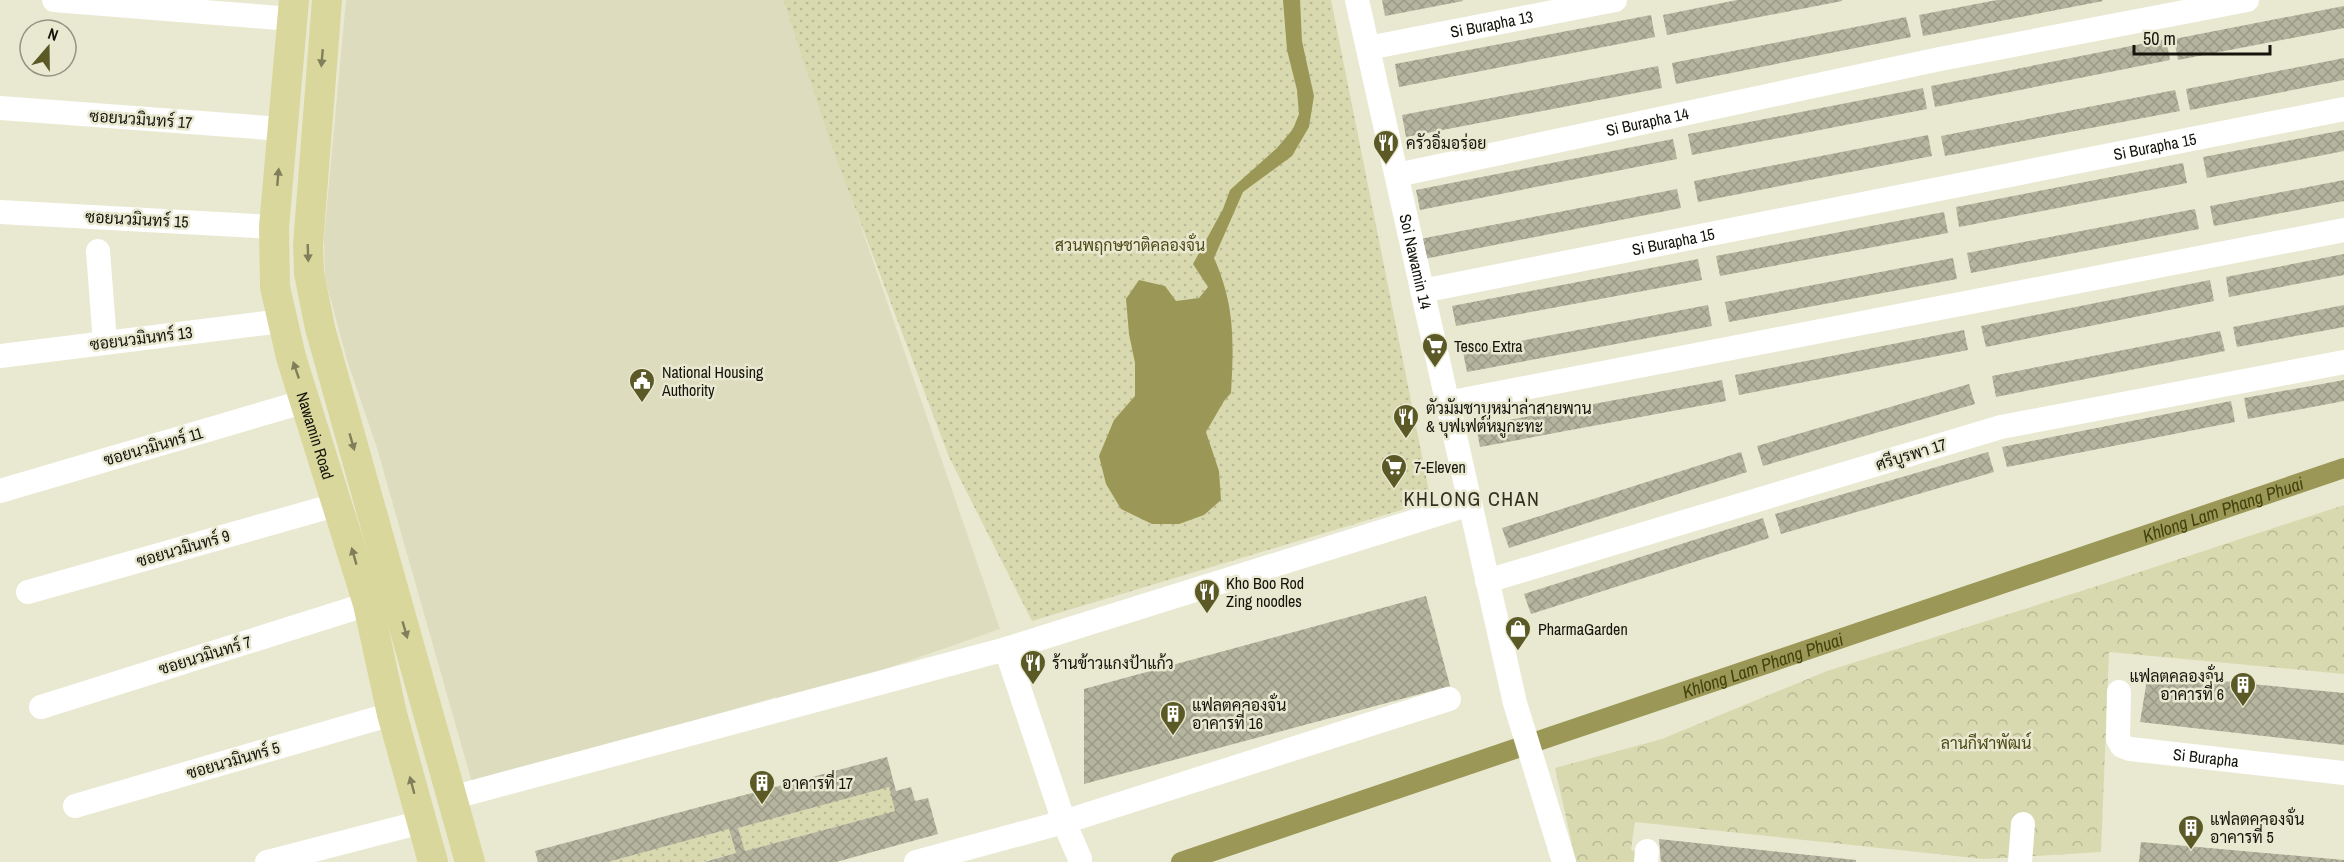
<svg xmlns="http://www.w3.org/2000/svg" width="2344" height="862" font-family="'Archivo Narrow',Sarabun,sans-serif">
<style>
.built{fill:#dddcbe}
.forest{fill:url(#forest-crowns)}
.garden{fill:url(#garden-dots)}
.water{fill:#9b9857}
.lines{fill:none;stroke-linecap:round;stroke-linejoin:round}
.canal{stroke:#9b9857;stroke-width:20}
.building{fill:url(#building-cross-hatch);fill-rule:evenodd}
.minor{stroke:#fff;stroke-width:24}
.major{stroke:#dad79c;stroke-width:30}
.oneway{fill:#817f5b}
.labels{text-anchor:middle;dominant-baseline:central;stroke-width:5;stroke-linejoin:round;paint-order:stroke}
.street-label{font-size:16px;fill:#14140c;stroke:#e9e9d2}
.poi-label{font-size:16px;fill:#14140c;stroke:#e9e9d2;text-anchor:start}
.park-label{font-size:16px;fill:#4d4a17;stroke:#e9e9d2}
.water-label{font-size:18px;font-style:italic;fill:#44420d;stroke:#e9e9d2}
.quarter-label{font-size:20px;letter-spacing:1.5px;fill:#32311f;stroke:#e9e9d2}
</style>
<defs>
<pattern id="forest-crowns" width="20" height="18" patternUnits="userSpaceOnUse" patternTransform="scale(1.5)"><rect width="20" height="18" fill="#d9d9b0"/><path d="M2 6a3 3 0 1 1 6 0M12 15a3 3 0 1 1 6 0" fill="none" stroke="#b9b996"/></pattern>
<pattern id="garden-dots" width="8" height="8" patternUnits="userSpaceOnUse" patternTransform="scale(1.5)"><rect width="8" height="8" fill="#d9d9b0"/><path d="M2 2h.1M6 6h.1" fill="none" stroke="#b9b996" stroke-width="1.8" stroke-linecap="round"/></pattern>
<pattern id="building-cross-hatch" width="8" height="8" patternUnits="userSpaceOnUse" patternTransform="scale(1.5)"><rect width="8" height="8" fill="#b5b49e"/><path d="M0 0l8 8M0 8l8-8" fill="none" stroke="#9b9a87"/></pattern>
</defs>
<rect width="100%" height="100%" fill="#e9e9d2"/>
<!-- built -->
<path class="built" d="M346,0H783L1000,629L779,706L776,697L473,786L377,448L347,360L325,278L324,238Z"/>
<!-- forest -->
<path class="forest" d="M2344,505V674L2109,652L2101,852L1984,859L1635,822L1631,849L1648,862H1576L1555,768L1662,739L1827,671L2094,587Z"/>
<!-- garden -->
<g class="garden">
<path d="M783,0H1331L1431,501L1032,621L949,457L835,155Z"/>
<path d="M889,787L895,811L745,851L738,828Z"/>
<path d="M729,829L736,853L701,862H608Z"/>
</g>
<!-- water -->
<path class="water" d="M1283,0H1300L1302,41L1314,96L1309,127L1292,156L1243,192L1214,258C1235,305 1234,342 1231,393L1224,401L1206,432L1219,471L1221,500L1204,515L1179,524H1152L1121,509L1106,484L1099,456L1114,420L1135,396V363L1129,334L1126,299L1139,280L1165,286L1176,301L1199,298L1208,287L1193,264L1223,209L1230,190L1277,148L1293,129L1299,114L1297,90L1287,50Z"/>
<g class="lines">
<!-- canal -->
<path class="canal" id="s1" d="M1181,862L2344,468"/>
</g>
<!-- building -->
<g class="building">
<path d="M1382,0H1462L1463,1L1385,16Z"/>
<path d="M1737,0H1842V1L1667,35L1663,15Z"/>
<path d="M1997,0H2102L2103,1L1923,36L1919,15Z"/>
<path d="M2344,6V28L2178,60L2174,39Z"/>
<path d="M1651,15L1655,37L1399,87L1395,64Z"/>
<path d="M1906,17L1911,37L1676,84L1672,63Z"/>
<path d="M2166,39L2170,60L1935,107L1931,86Z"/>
<path d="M2344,58V80L2190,110L2186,89Z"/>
<path d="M1658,66L1662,88L1406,137L1402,115Z"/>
<path d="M1923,88L1927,109L1692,155L1688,134Z"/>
<path d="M2175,90L2180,111L1945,156L1941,136Z"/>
<path d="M2344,130V151L2207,178L2203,157Z"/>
<path d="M1928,135L1932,156L1698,202L1694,181Z"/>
<path d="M1673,139L1677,159L1420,210L1416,190Z"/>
<path d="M2183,163L2187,183L1959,227L1956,207Z"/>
<path d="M2344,180V201L2214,226L2210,206Z"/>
<path d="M1677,189L1681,208L1424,259L1420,239Z"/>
<path d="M2195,209L2199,229L1971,273L1967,253Z"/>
<path d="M1944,212L1948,233L1720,276L1716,256Z"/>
<path d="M2344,254V275L2229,297L2226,277Z"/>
<path d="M1953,258L1957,279L1729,322L1725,302Z"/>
<path d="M1698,259L1702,280L1456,326L1452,306Z"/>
<path d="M2210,280L2214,301L1986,347L1981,326Z"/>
<path d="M1708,305L1712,326L1467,372L1463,352Z"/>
<path d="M2344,305V327L2237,347L2233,327Z"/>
<path d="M1964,330L1968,350L1739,395L1735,375Z"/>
<path d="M2220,331L2225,351L1996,397L1992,376Z"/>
<path d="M1722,380L1726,401L1480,447L1476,426Z"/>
<path d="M2344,380V401L2248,419L2244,398Z"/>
<path d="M1969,384L1975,404L1763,466L1757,446Z"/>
<path d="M2231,401L2235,422L2007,467L2002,447Z"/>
<path d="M1741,452L1747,472L1509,548L1502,528Z"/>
<path d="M1988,452L1994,472L1781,534L1775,514Z"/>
<path d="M1763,518L1769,538L1531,614L1524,594Z"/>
<path d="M1426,596L1450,686L1084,784V689Z"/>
<path d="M2148,674L2344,693V745L2140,722Z"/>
<path d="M887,757L896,791L911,787L915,801L928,798L938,834L836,862H704L736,853L729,829L608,862H538L535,851ZM889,787L895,811L745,851L738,828Z"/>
<path d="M1659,839L1856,860V862H1661Z"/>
<path d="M2141,842L2344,860V862H2139Z"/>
</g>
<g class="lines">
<!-- minor -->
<g class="minor">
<path d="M54,0L292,19"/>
<path id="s2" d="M1357,0L1515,703L1564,862"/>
<path id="s3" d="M1368,48L1615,0"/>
<path d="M0,108L282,129"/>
<path id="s4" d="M1397,175L1940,59L2247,0"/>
<path d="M0,212L274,227"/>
<path d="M98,251L105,343"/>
<path id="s5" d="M1422,291L2344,109"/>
<path d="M0,356L282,321"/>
<path d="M1447,403L2344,230"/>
<path d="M0,491L306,401"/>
<path d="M1487,581L2001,427L2344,362"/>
<path d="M28,592L339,504"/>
<path d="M1006,649L1064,822L1080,859"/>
<path id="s6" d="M2119,692L2118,739L2122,746L2130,749L2344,773"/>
<path d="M41,707L368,604"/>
<path d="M451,798L1006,649L1470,504"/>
<path d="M75,806L392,714"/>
<path d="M267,862L422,822"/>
<path d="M916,862L1064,822L1449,699"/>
<path d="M1646,862L1647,851"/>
<path d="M2020,862L2023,824"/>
</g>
<!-- major -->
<g class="major">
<path id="s7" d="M294,0L274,227L275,287L291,357L368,604L392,714L433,862"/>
<path d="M327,0L308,245L309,273L320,328L470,862"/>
</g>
</g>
<!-- one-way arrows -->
<defs><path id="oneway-solid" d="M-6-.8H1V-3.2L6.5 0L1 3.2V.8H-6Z" transform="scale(1.5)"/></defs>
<g class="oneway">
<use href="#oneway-solid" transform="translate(322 58) rotate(95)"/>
<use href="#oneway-solid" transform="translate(278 177) rotate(-85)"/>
<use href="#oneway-solid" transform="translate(308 253) rotate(88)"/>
<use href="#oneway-solid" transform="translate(296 370) rotate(-109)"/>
<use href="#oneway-solid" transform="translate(352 442) rotate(74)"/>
<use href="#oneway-solid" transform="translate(354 556) rotate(-106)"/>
<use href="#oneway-solid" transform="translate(405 630) rotate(74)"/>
<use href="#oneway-solid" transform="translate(412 785) rotate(-105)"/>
</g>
<!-- icons -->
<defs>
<symbol id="restaurant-pin" viewBox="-11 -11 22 30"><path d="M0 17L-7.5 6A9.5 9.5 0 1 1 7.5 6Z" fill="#5b5925" stroke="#e9e9d2"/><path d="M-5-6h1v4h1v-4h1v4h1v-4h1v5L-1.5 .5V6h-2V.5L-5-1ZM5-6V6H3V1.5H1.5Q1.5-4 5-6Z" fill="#fff"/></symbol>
<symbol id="supermarket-pin" viewBox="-11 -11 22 30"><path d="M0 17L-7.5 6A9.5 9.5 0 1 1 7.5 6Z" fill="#5b5925" stroke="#e9e9d2"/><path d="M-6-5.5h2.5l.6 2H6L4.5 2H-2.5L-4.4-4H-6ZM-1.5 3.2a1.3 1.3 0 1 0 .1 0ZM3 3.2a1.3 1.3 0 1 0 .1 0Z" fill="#fff"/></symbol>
<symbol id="civic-pin" viewBox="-11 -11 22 30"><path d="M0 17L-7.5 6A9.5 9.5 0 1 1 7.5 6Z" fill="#5b5925" stroke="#e9e9d2"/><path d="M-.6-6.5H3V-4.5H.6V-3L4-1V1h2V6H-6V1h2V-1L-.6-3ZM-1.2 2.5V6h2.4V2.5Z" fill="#fff"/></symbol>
<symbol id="shop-pin" viewBox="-11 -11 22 30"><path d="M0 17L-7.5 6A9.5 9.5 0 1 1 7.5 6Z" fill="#5b5925" stroke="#e9e9d2"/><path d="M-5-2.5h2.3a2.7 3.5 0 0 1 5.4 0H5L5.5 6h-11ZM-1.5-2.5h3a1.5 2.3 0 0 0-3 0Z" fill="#fff"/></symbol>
<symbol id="building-pin" viewBox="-11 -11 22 30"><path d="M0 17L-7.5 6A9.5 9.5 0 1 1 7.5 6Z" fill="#5b5925" stroke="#e9e9d2"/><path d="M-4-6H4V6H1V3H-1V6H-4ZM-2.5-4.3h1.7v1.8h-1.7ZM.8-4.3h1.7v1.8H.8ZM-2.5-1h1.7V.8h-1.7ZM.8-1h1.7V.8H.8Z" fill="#fff"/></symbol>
</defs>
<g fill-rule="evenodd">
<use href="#restaurant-pin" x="1371" y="128" width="30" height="40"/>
<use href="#supermarket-pin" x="1420" y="331" width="30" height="40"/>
<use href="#civic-pin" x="627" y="366" width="30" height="40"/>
<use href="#restaurant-pin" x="1391" y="402" width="30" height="40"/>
<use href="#supermarket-pin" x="1379" y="452" width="30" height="40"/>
<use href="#restaurant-pin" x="1192" y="577" width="30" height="40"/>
<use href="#shop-pin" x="1503" y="614" width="30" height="40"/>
<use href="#restaurant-pin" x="1018" y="648" width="30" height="40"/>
<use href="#building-pin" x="2228" y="670" width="30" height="40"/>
<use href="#building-pin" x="1158" y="699" width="30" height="40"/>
<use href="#building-pin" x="747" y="768" width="30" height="40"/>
<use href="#building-pin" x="2176" y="813" width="30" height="40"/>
</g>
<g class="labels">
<!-- street labels -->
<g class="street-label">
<text stroke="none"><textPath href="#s3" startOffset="126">Si Burapha 13</textPath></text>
<text transform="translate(141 119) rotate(4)">ซอยนวมินทร์ 17</text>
<text stroke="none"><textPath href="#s4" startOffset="256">Si Burapha 14</textPath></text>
<text stroke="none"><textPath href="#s5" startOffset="747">Si Burapha 15</textPath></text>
<text transform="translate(137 219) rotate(3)">ซอยนวมินทร์ 15</text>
<text stroke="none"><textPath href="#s5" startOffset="256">Si Burapha 15</textPath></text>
<text stroke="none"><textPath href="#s2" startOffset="268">Soi Nawamin 14</textPath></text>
<text transform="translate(141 338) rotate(-7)">ซอยนวมินทร์ 13</text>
<text stroke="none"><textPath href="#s7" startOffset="442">Nawamin Road</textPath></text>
<text transform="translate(153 446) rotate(-16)">ซอยนวมินทร์ 11</text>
<text transform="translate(1911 454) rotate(-17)">ศรีบูรพา 17</text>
<text transform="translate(183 548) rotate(-16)">ซอยนวมินทร์ 9</text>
<text transform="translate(205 655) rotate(-17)">ซอยนวมินทร์ 7</text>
<text stroke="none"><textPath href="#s6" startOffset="140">Si Burapha</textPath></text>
<text transform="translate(233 760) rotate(-16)">ซอยนวมินทร์ 5</text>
</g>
<!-- poi labels -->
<g class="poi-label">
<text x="1406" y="143">ครัวอิ่มอร่อย</text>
<text x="1454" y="346">Tesco Extra</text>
<text x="662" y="372">National Housing<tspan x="662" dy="18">Authority</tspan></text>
<text x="1426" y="408">ตัวมัมชาบูหม่าล่าสายพาน<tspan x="1426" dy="18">&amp; บุฟเฟต์หมูกะทะ</tspan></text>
<text x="1414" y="467">7-Eleven</text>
<text x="1226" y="583">Kho Boo Rod<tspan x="1226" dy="18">Zing noodles</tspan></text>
<text x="1538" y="629">PharmaGarden</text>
<text x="1052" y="663">ร้านข้าวแกงป้าแก้ว</text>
<text x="2224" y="676" text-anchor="end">แฟลตคลองจั่น<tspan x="2224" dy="18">อาคารที่ 6</tspan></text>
<text x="1192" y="705">แฟลตคลองจั่น<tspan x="1192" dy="18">อาคารที่ 16</tspan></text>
<text x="782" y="783">อาคารที่ 17</text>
<text x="2210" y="819">แฟลตคลองจั่น<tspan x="2210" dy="18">อาคารที่ 5</tspan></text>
</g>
<!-- park labels -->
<g class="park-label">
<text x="1130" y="245">สวนพฤกษชาติคลองจั่น</text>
<text x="1986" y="743">ลานกีฬาพัฒน์</text>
</g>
<!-- water labels -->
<g class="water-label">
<text stroke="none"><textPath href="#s1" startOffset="1100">Khlong Lam Phang Phuai</textPath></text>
<text stroke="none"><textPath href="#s1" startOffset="614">Khlong Lam Phang Phuai</textPath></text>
</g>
<!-- quarter labels -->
<g class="quarter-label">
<text x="1472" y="498">KHLONG CHAN</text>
</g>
</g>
<!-- north arrow -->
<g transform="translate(48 48) rotate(20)"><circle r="28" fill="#e9e9d2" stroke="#949483" stroke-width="1.5"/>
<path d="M0-4.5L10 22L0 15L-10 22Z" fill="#5b5925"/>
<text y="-9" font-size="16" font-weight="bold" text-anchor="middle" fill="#14140c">N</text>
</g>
<!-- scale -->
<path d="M2134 45v9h136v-9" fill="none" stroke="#14140c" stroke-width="3"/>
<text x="2143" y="45" font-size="18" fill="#14140c" stroke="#e9e9d2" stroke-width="4.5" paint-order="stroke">50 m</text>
</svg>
